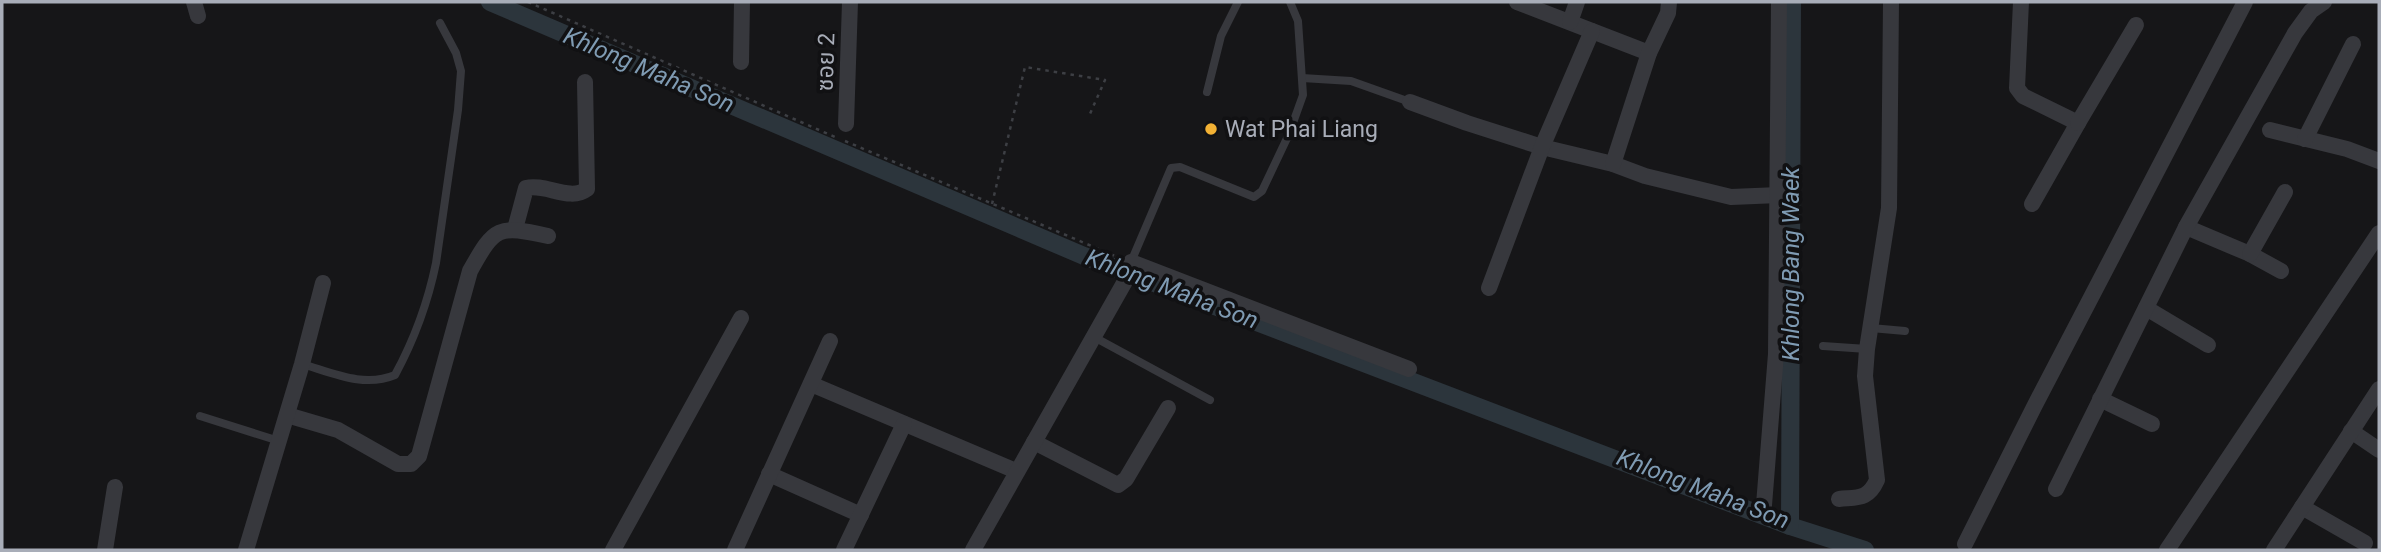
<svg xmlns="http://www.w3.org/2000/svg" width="2381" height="552" font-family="Roboto,'Noto Sans Thai',sans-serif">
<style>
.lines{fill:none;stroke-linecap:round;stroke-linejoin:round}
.canal{stroke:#2c353c;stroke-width:18}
.path{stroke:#3d3f44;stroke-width:2.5;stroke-dasharray:3.5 5;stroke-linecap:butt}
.service{stroke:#37383d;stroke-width:8}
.minor{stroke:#37383d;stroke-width:16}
.poi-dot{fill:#f2b134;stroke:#111113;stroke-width:2.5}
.labels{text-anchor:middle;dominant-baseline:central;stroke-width:7;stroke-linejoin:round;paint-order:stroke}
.street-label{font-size:23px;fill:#a8adb8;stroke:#111113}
.poi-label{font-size:23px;fill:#a8adb8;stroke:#111113;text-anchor:start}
.water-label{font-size:24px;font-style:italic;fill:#7f9bb3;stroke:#111113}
</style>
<rect width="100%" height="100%" fill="#161618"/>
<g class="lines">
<!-- canal -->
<g class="canal">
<path d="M490,2L1084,256L1790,526L1865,550"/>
<path d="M1790,526L1792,2"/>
</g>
<!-- path -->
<g class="path">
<path d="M528,2L835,137"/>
<path d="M845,141L1115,256"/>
<path d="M992,204L1025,67L1105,80L1089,116"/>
</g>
<!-- service -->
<g class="service">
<path d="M1302,78L1351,81L1410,102"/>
<path d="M1207,92L1221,36L1238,2"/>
<path d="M1131,262L1171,168L1180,167L1254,197L1262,191L1289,134L1303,95L1298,21L1290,2"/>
<path d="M1871,328L1905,331"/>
<path d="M1094,337L1210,400"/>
<path d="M1823,346L1867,349"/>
<path d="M302,364C333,373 364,388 395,375C414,340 428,302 436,263L458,110L461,71L456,53L440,23"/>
<path d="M200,416L279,441"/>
</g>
<!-- minor -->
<g class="minor">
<path d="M194,2L198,16"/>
<path d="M1517,2L1649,53"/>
<path d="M2021,2L2017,88L2023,96L2078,123L2032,204"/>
<path d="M1570,22L1577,2"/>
<path d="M741,62L742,2"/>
<path d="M1410,102L1467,123L1542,147L1613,164L1645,176L1731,197L1779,195"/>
<path d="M2078,123L2136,25"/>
<path d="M846,124L850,2"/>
<path d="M2270,130L2347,149L2379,161"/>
<path d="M2305,139L2353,44"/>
<path d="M1613,164L1649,53L1668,13L1669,2"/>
<path d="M2186,227L2250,254L2281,271"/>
<path d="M515,229L526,188C545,183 570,202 587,189L585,82"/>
<path d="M2250,254L2285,192"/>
<path d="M1489,288L1542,147L1592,31"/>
<path d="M2146,308L2208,345"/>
<path d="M811,384L1016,471"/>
<path d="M2100,399L2152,424"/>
<path d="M287,415L338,430L398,464H411L419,456L470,271C495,226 498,225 548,236"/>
<path d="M2351,431L2379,450"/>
<path d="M1034,442L1118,485L1126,479L1168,408"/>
<path d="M769,474L861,515"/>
<path d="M2056,489L2186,227L2295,33L2311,11L2324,2"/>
<path d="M1839,499C1858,497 1868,500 1877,480L1865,376L1867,349L1889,208L1891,2"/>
<path d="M1764,505L1776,354L1779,2"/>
<path d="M2302,507L2365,543"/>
<path d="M1965,544L2035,405L2245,2"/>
<path d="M105,550L115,487"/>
<path d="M246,550L302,364L323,283"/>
<path d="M613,550L741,318"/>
<path d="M735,550L830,341"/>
<path d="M844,550L904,424"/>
<path d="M973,550L1132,269L1131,262L1409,369"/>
<path d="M2167,550L2379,233"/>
<path d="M2274,550L2379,389"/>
</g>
</g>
<!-- markers -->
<circle class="poi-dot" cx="1211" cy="129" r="7"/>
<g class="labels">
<!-- street labels -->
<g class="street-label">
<text transform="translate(826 62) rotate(-88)">ซอย 2</text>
</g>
<!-- poi labels -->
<g class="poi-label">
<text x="1225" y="129">Wat Phai Liang</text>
</g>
<!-- water labels -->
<g class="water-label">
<text transform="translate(649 70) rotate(23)">Khlong Maha Son</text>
<text transform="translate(1791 264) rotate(-90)">Khlong Bang Waek</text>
<text transform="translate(1172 289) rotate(21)">Khlong Maha Son</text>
<text transform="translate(1703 489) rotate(21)">Khlong Maha Son</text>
</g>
</g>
<!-- border -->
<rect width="2381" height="552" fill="none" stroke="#a8adb8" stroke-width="7"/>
</svg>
